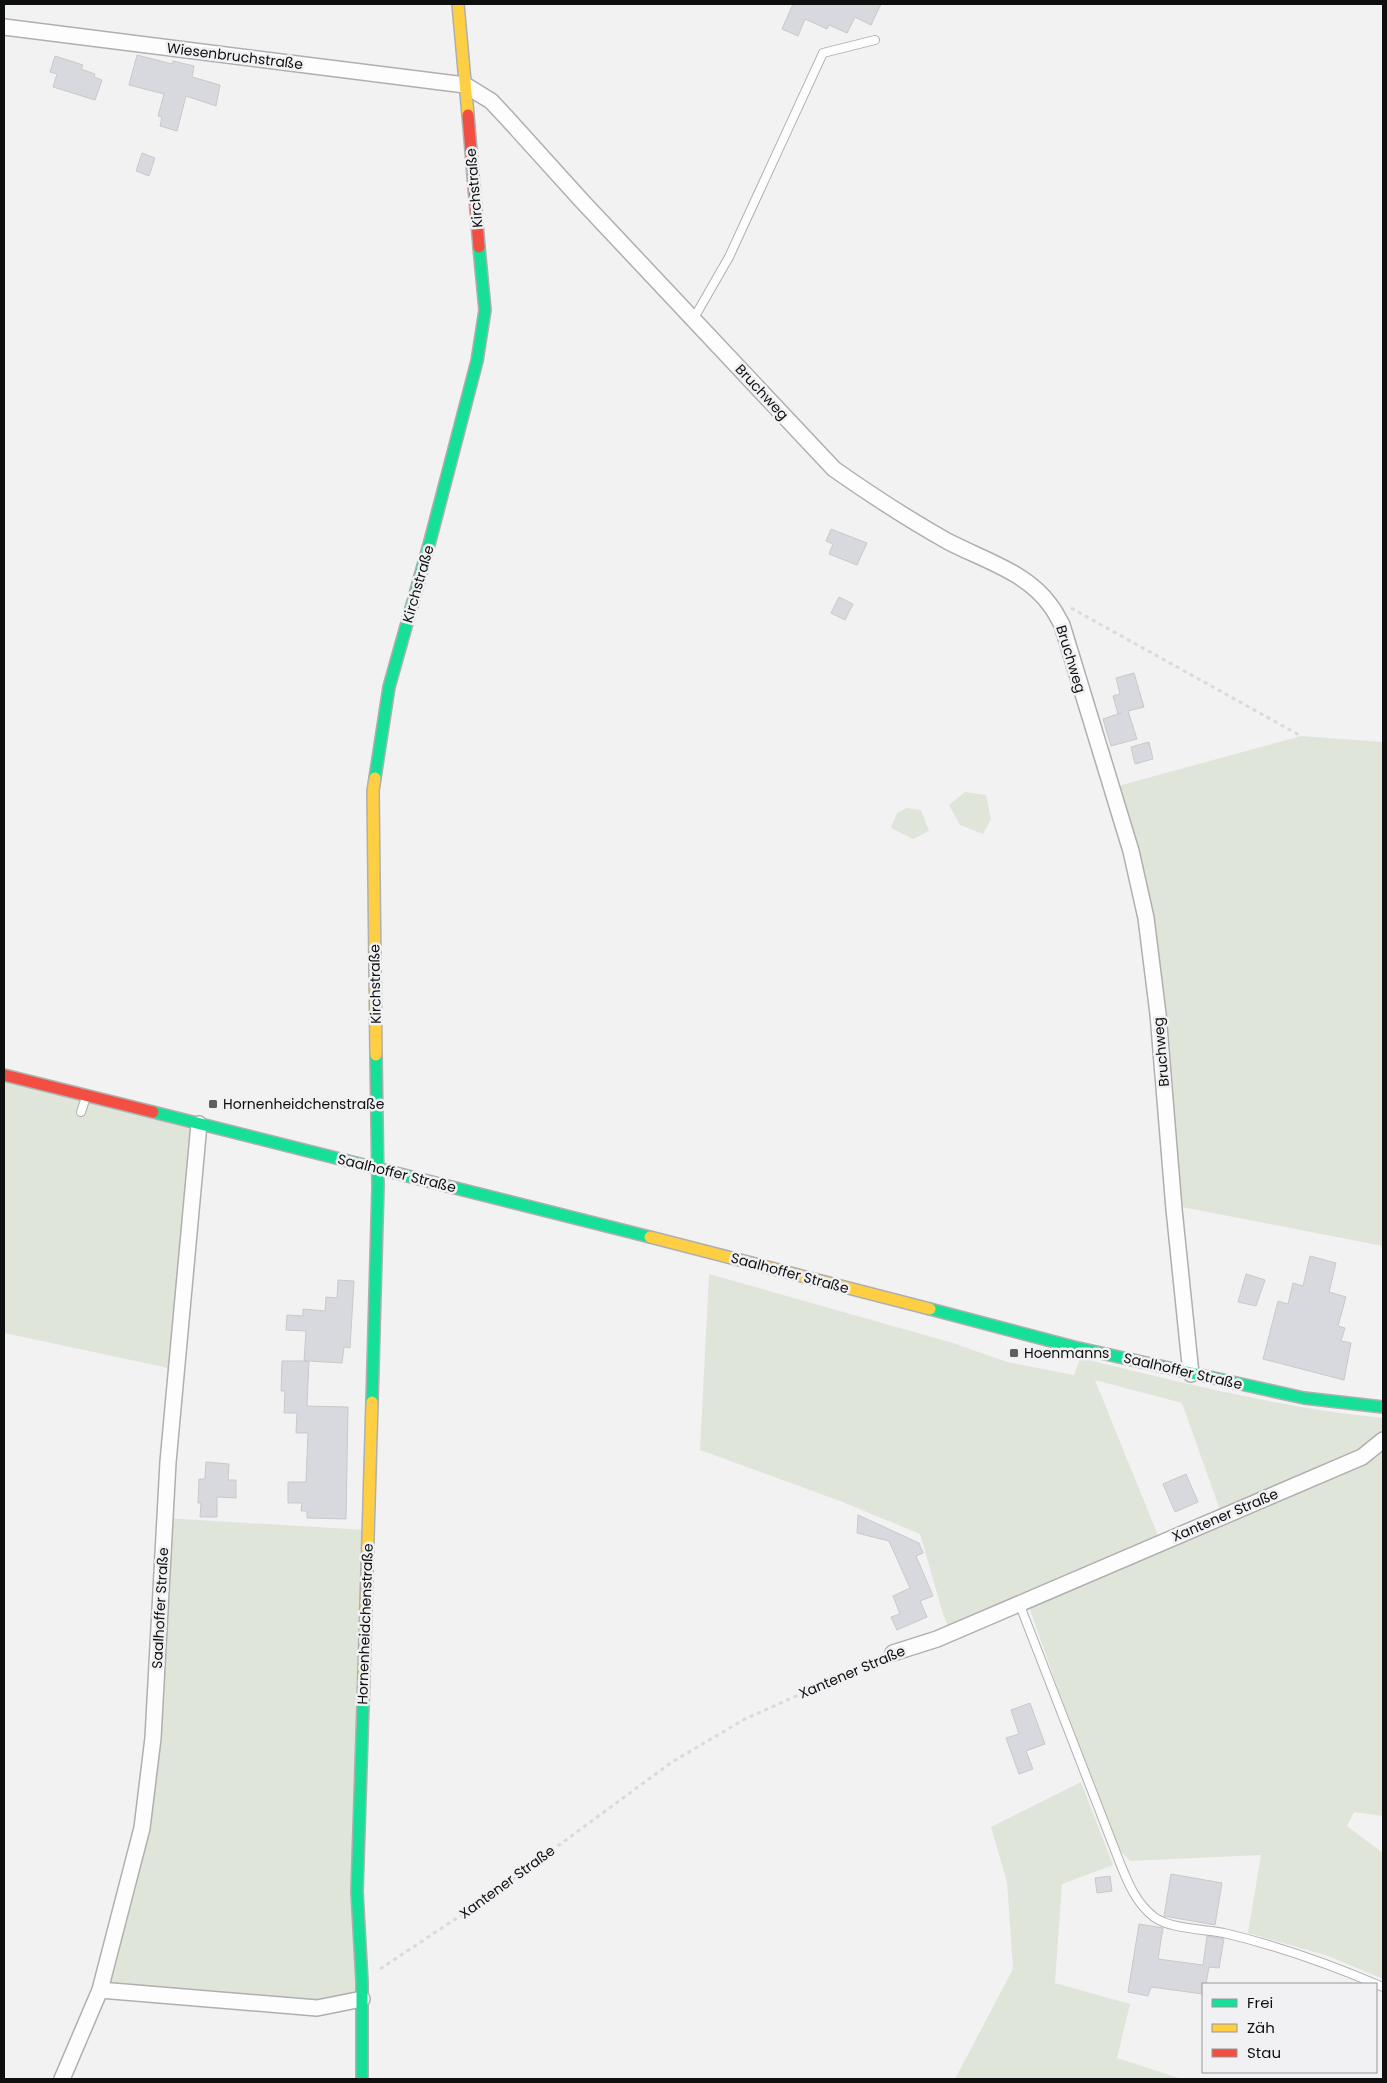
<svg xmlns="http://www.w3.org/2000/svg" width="1387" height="2083" font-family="Poppins,sans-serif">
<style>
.green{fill:#e0e5da}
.building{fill:#d8d9df;stroke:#c9c9ca}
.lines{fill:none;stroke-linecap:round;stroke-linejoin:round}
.lane-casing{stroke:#afafaf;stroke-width:10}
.street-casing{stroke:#afafaf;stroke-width:18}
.fast-casing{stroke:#afafaf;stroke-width:14}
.slow-casing{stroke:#afafaf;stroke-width:14}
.jam-casing{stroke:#afafaf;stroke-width:14}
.path{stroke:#dadadb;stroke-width:3;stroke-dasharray:4 4;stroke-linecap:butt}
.lane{stroke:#fdfdfd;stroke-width:8}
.street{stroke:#fdfdfd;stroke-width:15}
.fast{stroke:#16e098;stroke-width:11}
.slow{stroke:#ffcf43;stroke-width:11}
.jam{stroke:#f24e42;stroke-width:11}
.poi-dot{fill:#5e5e5f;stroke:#f1f1f4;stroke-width:2}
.labels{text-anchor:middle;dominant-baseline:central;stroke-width:5;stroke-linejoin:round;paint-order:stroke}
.street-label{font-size:14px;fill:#0e0f0f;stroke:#f1f1f4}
.poi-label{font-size:14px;fill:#0e0f0f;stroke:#f1f1f4;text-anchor:start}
</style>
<rect width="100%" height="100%" fill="#f2f2f3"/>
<!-- green -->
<g class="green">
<path d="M1301,736L1383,742V1246L1182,1207L1168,1051L1118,786Z"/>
<path d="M965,792L986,795L991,819L983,834L960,825L949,805Z"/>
<path d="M907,808L921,810L929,831L913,839L891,828L897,813Z"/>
<path d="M4,1075L199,1124L178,1370L4,1333Z"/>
<path d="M709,1274L953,1343L1007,1362L1074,1375L1080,1358C1180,1382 1281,1408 1383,1418L1382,1433L1365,1450L1220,1510L1182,1403L1095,1380L1159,1538L948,1626L943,1614L920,1534L840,1501L700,1450Z"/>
<path d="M1383,1447V1816L1354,1812L1347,1826L1383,1853V1979L1328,1956L1248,1933L1261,1855L1130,1861L1118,1848L1090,1779L1030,1610L1032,1604Z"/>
<path d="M165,1518L367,1530L362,1999L317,2008L100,1990L142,1828Z"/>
<path d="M1081,1782L1113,1865L1062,1884L1055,1983L1130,2004L1117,2058L1182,2079H955L1013,1969L1007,1882L991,1827Z"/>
</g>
<!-- building -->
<g class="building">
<path d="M793,4H881L871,25L855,17L847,33L829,25L827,29L805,19L798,36L782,29Z"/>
<path d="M137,55L172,64L173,61L194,66L192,77L220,85L216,106L186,96L177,131L160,126L162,117L158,116L164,94L129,85Z"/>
<path d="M55,56L83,65L81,69L95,74L94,77L102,80L95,100L53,87L57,74L50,72Z"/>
<path d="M142,153L155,158L149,176L136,171Z"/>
<path d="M831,529L867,543L857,565L829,554L833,544L826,541Z"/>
<path d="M839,597L853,604L845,620L831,613Z"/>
<path d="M1134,673L1144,707L1128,711L1137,739L1111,746L1103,719L1121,713L1118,714L1113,696L1120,694L1116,678Z"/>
<path d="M1149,742L1153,759L1135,764L1131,747Z"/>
<path d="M1310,1256L1336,1263L1329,1292L1346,1297L1338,1326L1345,1328L1341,1341L1351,1343L1344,1380L1263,1359L1278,1301L1288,1304L1293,1283L1303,1286Z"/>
<path d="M1246,1274L1265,1280L1256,1306L1238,1302Z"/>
<path d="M338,1280L354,1281L350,1348L344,1347L342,1363L309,1361L307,1406L348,1407L346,1519L307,1518V1511H301L302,1503H288V1482H306L308,1433H296L297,1413H284L285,1391H281L282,1361H308H304L306,1331L286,1330L287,1315L303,1316V1309L325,1311L326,1297L337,1298Z"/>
<path d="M206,1462L229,1464L228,1480H236V1498L217,1497V1517H200L201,1503H198L199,1479H205Z"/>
<path d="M1186,1474L1198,1502L1175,1512L1163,1484Z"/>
<path d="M858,1515L919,1543L923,1553L916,1556L933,1596L920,1601L927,1617L897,1630L891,1617L900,1614L893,1596L910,1588L889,1541L857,1533Z"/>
<path d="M1030,1703L1045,1744L1026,1751L1033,1769L1019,1774L1006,1738L1019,1734L1011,1710Z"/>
<path d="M1171,1874L1222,1883L1215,1925L1164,1916Z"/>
<path d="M1110,1876L1112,1891L1097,1893L1095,1878Z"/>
<path d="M1139,1924L1163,1928L1158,1959L1203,1965L1207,1936L1224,1939L1219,1968L1209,1967L1206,1984H1203V1994L1151,1987L1148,1996L1128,1992Z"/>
</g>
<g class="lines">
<defs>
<g id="lane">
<path d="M694,318L729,257L823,53L875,40"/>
<path d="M81,1112L86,1097"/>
<path d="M1019,1603L1120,1863C1128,1883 1136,1903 1154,1917C1170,1929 1204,1929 1224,1933C1279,1946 1332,1965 1383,1987"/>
</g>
<g id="street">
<path d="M4,27L465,85L491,101L506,117L582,201L834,469C871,495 908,519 947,541C981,559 1027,572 1050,605C1055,611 1058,618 1062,625L1131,851L1146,918L1158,1014L1174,1209L1191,1374"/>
<path d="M893,1653L937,1639L1362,1457L1383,1440"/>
<path d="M100,1990L317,2008L362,1999"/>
<path d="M62,2079L100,1990L142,1828L153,1738L168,1462L199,1124"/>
</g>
<g id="fast">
<path d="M375,778L389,687L430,541L477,361L485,310L479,247"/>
<path d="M153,1112L650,1237"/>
<path d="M930,1309L1074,1347L1304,1398L1383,1407"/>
<path d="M372,1402L378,1186L376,1055"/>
<path d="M362,2079V1982L357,1892L364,1673"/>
</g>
<g id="slow">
<path d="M458,4L468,115"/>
<path d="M375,778L373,791L376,1055"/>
<path d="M650,1237L930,1309"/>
<path d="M364,1673L372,1402"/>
</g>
<g id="jam">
<path d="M468,115L479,247"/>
<path d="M4,1075L153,1112"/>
</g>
</defs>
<!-- lane casing -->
<use href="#lane" class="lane-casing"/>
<!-- street casing -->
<use href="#street" class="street-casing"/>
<!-- fast casing -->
<use href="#fast" class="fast-casing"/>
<!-- slow casing -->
<use href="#slow" class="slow-casing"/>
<!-- jam casing -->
<use href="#jam" class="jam-casing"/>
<!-- path -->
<g class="path">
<path d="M1071,608L1301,736"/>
<path d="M380,1969L487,1898L672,1762L745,1719L881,1658"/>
</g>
<!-- lane -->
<use href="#lane" class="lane"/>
<!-- street -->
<use href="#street" class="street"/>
<!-- fast -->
<use href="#fast" class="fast"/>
<!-- slow -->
<use href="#slow" class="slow"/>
<!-- jam -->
<use href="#jam" class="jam"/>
</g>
<!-- markers -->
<g class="poi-dot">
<rect x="208" y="1099" width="10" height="10" rx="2.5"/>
<rect x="1009" y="1348" width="10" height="10" rx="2.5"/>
</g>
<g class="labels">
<!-- street labels -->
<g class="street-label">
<text transform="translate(235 56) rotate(7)">Wiesenbruchstraße</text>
<text transform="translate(474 188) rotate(-95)">Kirchstraße</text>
<text transform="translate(762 392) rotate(47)">Bruchweg</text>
<text transform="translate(418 584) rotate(-74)">Kirchstraße</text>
<text transform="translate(1071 659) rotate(73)">Bruchweg</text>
<text transform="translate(375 984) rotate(-91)">Kirchstraße</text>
<text transform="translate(1161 1052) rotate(-95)">Bruchweg</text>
<text transform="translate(397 1173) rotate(14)">Saalhoffer Straße</text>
<text transform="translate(790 1273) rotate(15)">Saalhoffer Straße</text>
<text transform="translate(1183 1371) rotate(13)">Saalhoffer Straße</text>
<text transform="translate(1225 1515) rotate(-23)">Xantener Straße</text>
<text transform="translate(160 1608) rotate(-87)">Saalhoffer Straße</text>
<text transform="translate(365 1624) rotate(-88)">Hornenheidchenstraße</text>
<text transform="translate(852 1672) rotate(-23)">Xantener Straße</text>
<text transform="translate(507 1882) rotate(-36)">Xantener Straße</text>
</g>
<!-- poi labels -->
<g class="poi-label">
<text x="223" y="1104">Hornenheidchenstraße</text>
<text x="1024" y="1353">Hoenmanns</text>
</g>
</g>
<!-- border -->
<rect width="1387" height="2083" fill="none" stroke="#0e0f0f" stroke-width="10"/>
<!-- legend -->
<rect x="1202" y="1983" width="175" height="90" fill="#f1f1f4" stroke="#969798"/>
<rect x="1212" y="1999" width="25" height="8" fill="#16e098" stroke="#969798"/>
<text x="1247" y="2008" font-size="15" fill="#0e0f0f">Frei</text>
<rect x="1212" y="2024" width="25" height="8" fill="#ffcf43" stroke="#969798"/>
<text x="1247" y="2033" font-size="15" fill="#0e0f0f">Zäh</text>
<rect x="1212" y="2049" width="25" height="8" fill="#f24e42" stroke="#969798"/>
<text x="1247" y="2058" font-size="15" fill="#0e0f0f">Stau</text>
</svg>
